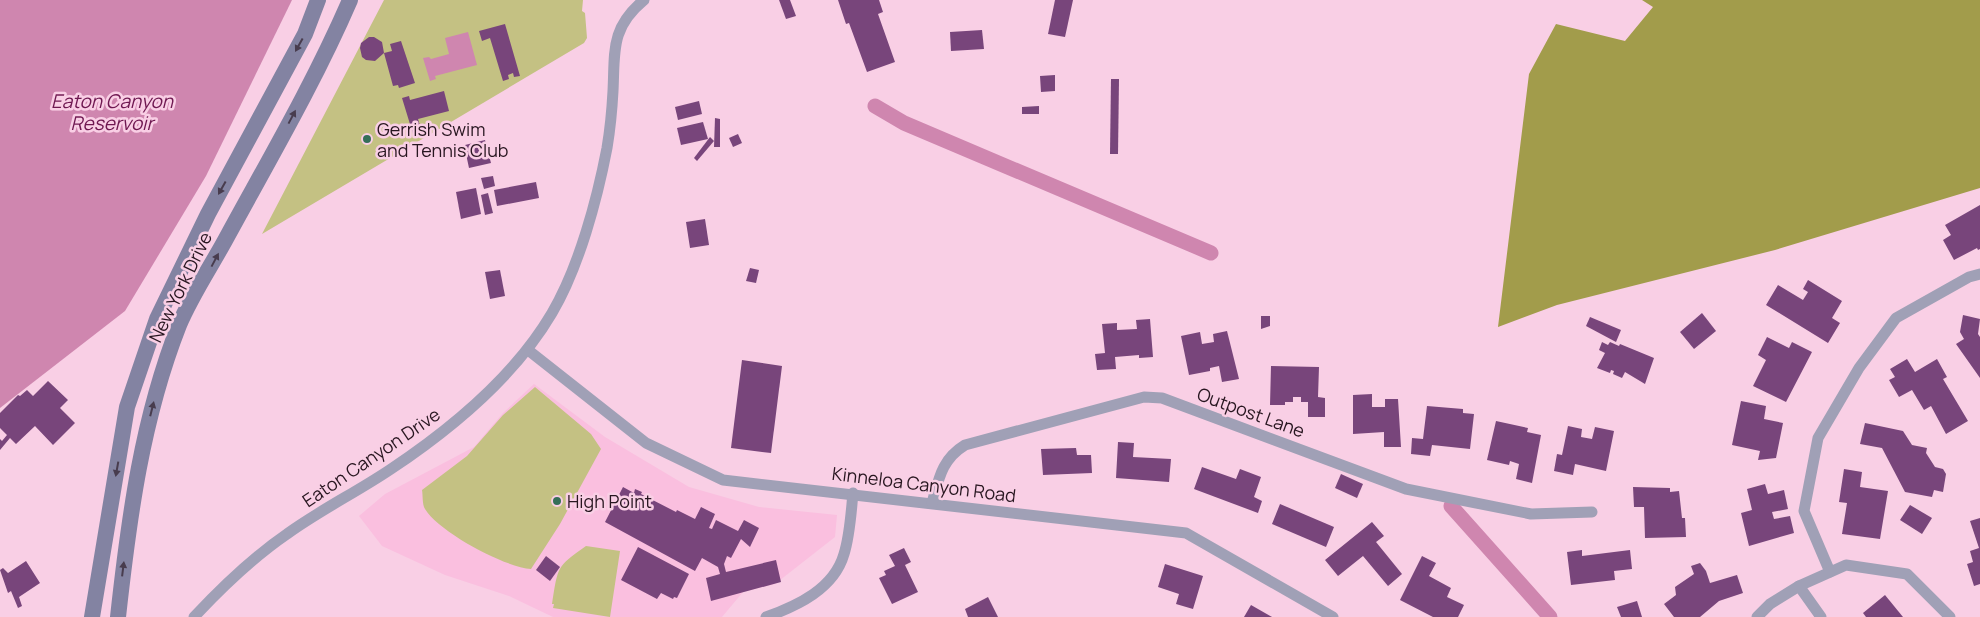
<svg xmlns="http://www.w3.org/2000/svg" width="1980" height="617" font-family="Manrope,sans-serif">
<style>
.built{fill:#fabfdf}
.green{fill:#c4c183}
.forest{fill:#a29c4b}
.water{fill:#cf86af}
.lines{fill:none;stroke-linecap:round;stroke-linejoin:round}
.canal{stroke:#cf86af;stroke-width:15}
.building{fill:#78457b}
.minor{stroke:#a0a0b6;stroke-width:11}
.secondary{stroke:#8383a2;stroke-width:16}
.oneway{fill:#483c4e}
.poi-dot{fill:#356f58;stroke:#f9cfe5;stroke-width:2}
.labels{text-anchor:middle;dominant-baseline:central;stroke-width:5;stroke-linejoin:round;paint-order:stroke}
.poi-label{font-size:18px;fill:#281620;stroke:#f9cfe5;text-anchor:start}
.street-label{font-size:18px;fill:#281620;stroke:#f9cfe5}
.water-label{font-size:19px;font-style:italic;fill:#6f1851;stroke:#f9cfe5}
</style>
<rect width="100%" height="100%" fill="#f9cfe5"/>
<!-- built -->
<path class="built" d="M534,384L605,437L689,487L759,507L837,515L835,537L775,584L743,592L722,617H553L509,596L445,575L382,546L359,516L385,494L474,447L503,413Z"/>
<!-- green -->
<g class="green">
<path d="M384,0H583L582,11L585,13L587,38L584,43L262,234Z"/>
<path d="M535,387L591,434L601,449L560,524L531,569C504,567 439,532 425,509C422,504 423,495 422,490L467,456L503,415Z"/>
<path d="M586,546L620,551L610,617L553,608L554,604H552C558,567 556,567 586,546Z"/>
</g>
<!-- forest -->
<path class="forest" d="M1642,0H1980V188L1775,250L1557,305L1498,327L1529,74L1556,24L1625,41L1653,7Z"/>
<!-- water -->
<g class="water">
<path d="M0,0H292L206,176L125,311L0,408Z"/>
<path d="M468,32L477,65L435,76L436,79L430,81L423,58L429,57L431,59L449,54L445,38Z"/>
</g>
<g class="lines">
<!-- canal -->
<g class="canal">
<path d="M875,106L904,123L1211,253"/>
<path d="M1451,506L1550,617"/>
</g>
</g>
<!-- building -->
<g class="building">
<path d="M779,0H790L796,16L786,19Z"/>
<path d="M838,0H879L883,12L878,14L895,62L867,72L849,23L846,24Z"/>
<path d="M1055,0H1073L1065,37L1048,34Z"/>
<path d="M505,24L520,76L514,77L513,73L508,75L509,79L503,81L490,38L482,41L479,31Z"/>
<path d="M982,30L984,49L951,51L950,32Z"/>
<path d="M369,37H374L382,42L384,53L392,51L390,44L401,41L415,83L399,88L398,85L393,86L384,53L375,61L366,60L362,57L360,48L361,43Z"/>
<path d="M1055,75V91L1041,92L1040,76Z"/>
<path d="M1111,79H1119L1118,154H1110Z"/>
<path d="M444,91L449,111L418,119L422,132L413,134L402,98L409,96L410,100Z"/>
<path d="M699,101L702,114L678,120L675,107Z"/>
<path d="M1039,106V114H1022V107Z"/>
<path d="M715,118L720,119V147H714Z"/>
<path d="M703,122L708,139L681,145L677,128Z"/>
<path d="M738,134L742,143L733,147L729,138Z"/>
<path d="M710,137L714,141L697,161L694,158Z"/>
<path d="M485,140L491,163L469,168L466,154L462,155L460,148L465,147V145Z"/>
<path d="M493,176L495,186L484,189L481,178Z"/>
<path d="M536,182L539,198L497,206L494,190Z"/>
<path d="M476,188L481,214L461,219L456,192Z"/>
<path d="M488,193L493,213L485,215L481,195Z"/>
<path d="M1980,205V249L1978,250L1977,248L1954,260L1943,240L1951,235L1945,225Z"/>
<path d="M705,219L709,245L690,248L686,222Z"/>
<path d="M750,268L759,270L756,283L746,281Z"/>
<path d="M500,270L505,296L490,299L485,272Z"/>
<path d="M1808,280L1842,301L1832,318L1840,323L1828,343L1766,305L1778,285L1803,300L1808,292L1803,289Z"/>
<path d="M1702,313L1716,331L1694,349L1680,332Z"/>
<path d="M1963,315L1980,319L1978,334L1980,337V378L1956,344L1964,339L1960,332Z"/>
<path d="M1261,316H1270V326L1261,329Z"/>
<path d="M1590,317L1621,330L1616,342L1586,326Z"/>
<path d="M1150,319L1153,357L1139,358V355L1115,357L1116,369L1097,370L1095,354L1105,353L1102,324L1117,323V330L1137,329L1136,320Z"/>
<path d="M1227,331L1239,379L1222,382L1219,366L1210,368V371L1189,375L1181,336L1200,332L1202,344L1214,342L1213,334Z"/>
<path d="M1767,337L1789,348L1792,342L1812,352L1786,402L1753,386L1766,360L1758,355Z"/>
<path d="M1602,342L1608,345L1610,342L1619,346L1620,344L1654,358L1645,384L1625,372L1622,378L1613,374L1614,371L1611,370L1610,373L1597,368L1605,353L1599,350Z"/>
<path d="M1907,359L1915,372L1937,359L1947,377L1943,379L1968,421L1946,434L1931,406L1924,410L1912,390L1899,397L1889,380L1895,377L1890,369Z"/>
<path d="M742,360L782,366L771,453L731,448Z"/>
<path d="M1271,366L1319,367L1318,397L1325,398V417H1308V402H1301V397H1293V402H1285V405H1270Z"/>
<path d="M48,381L68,400L60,408L75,423L53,445L35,426L16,444L10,438L0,450V439L2,441L7,435L0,428V413L18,395L20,396L27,390L33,396Z"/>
<path d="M1372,394V407H1385V399H1398L1401,447H1384V432L1353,434V395Z"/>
<path d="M1741,401L1766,406L1764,419L1783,423L1776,458L1758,460L1760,451L1732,445Z"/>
<path d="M1427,406L1463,409V413L1474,414L1470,449L1432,445L1430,456L1411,454L1412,438L1423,439Z"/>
<path d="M1496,421L1528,428L1527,432L1541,435L1532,483L1516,479L1519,464L1510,461L1509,465L1487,460Z"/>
<path d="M1865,423L1903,431L1912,445L1927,448L1926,453L1935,467L1943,469L1946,474L1943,492L1934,490L1932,497L1905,492L1882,448L1860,444Z"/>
<path d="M1568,426L1582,429L1581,437L1592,439L1595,427L1614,431L1606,471L1575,464L1573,475L1554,471L1557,454L1562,455Z"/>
<path d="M1118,442L1134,443L1133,457L1171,459L1169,482L1116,478Z"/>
<path d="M1076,448L1077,455H1091L1092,473L1043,475L1041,449Z"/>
<path d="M1202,467L1236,479L1240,469L1261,477L1254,497L1262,501L1258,513L1194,489Z"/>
<path d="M1844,469L1862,472L1860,487L1888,491L1880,539L1842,534L1847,503L1839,502Z"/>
<path d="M1341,474L1363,484L1357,498L1335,488Z"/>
<path d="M1765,484L1768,494L1784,490L1788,509L1772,512L1774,519L1790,516L1794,533L1749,546L1741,513L1752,510L1747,489Z"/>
<path d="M623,487L634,493L635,489L642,492L641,494L676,512L677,510L695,519L701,507L715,514L709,528L712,529L716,520L738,531L744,520L759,528L750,547L741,539L731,558L727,556L724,564L726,572L776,560L781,582L711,601L706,578L720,574L718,567L702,558L695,571L605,522Z"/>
<path d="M1633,487L1670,488V492L1679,491L1682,518H1685L1686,537L1645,538L1644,507H1634Z"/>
<path d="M1280,504L1334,527L1326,547L1272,524Z"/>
<path d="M1910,505L1932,518L1922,534L1900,520Z"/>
<path d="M1980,518V584L1974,586L1967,564L1973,562L1970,551L1979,548L1970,521Z"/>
<path d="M1372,522L1384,536L1376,542L1402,574L1388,586L1363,556L1338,576L1325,560Z"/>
<path d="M638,547L689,574L677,598L674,597L673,599L661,593L657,599L621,580Z"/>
<path d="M904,548L911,562L905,565L918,592L892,604L879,578L886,575L884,571L895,566L889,555Z"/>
<path d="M1582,550V556L1630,550L1632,569L1614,571L1615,580L1571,585L1567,552Z"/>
<path d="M546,556L560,567L550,581L536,570Z"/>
<path d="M1422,556L1436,563L1429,576L1451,588L1447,597L1464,605L1458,617H1433L1400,600Z"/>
<path d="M26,561L40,583L19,597L22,606L18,608L11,591L8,593L0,570L3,568L8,573Z"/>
<path d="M1700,563L1706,571L1710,583L1737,575L1743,593L1719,601L1700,617H1674L1664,604L1676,595L1675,587L1694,574L1691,566Z"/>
<path d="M1165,564L1203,576L1193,609L1176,604L1179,594L1158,587Z"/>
<path d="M1885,595L1903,617H1866L1863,613Z"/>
<path d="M988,597L998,617H968L965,609Z"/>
<path d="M1637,601L1642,617H1621L1617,607Z"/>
<path d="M1251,605L1272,617H1244Z"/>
</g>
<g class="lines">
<!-- minor -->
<g class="minor">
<path d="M528,350L646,443L723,480L1186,533L1333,617"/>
<path d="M932,503C939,478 942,459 965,445L1144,397L1162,398L1406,489L1531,514L1592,512"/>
<path d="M1830,572L1804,511L1818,438L1859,368L1896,318L1969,277L1980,274"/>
<path d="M1799,586L1821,617"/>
<path d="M194,617C223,586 252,558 287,534C320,510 357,492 391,469C451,429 515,376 552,313C579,267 597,200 607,148C610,130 612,110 613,91C615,52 610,28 644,0"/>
<path d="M766,617C797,606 834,589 844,554C850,535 851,513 853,493"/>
<path d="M1757,617L1770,604L1799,586L1846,565L1907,574L1950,617"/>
</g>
<!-- secondary -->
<g class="secondary">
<path d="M92,617L127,407L157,319L208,214L305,34L318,0"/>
<path d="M118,617C129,517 142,419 179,325C192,294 212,265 228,235C270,158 315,81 350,0"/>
</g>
</g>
<!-- one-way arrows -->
<defs><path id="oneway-solid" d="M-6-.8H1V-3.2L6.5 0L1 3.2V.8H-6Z" transform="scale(1.25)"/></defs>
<g class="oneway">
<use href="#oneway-solid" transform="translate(299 45) rotate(119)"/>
<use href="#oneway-solid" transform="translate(292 117) rotate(-62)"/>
<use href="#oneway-solid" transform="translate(222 188) rotate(119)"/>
<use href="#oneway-solid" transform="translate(215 260) rotate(-62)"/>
<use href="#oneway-solid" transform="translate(152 409) rotate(-76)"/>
<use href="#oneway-solid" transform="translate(117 469) rotate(100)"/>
<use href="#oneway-solid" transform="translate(123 569) rotate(-83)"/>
</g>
<!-- markers -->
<g class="poi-dot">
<circle cx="367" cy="139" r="5"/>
<circle cx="557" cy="501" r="5"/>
</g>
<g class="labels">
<!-- poi labels -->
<g class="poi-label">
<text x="377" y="129">Gerrish Swim<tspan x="377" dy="21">and Tennis Club</tspan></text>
<text x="567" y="501">High Point</text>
</g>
<!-- street labels -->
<g class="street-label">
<text transform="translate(180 287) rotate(-64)">New York Drive</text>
<text transform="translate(1251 412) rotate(20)">Outpost Lane</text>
<text transform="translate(371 457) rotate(-34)">Eaton Canyon Drive</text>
<text transform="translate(924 484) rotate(7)">Kinneloa Canyon Road</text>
</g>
<!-- water labels -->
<g class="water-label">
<text x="112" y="101">Eaton Canyon<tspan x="112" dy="22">Reservoir</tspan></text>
</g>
</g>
</svg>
